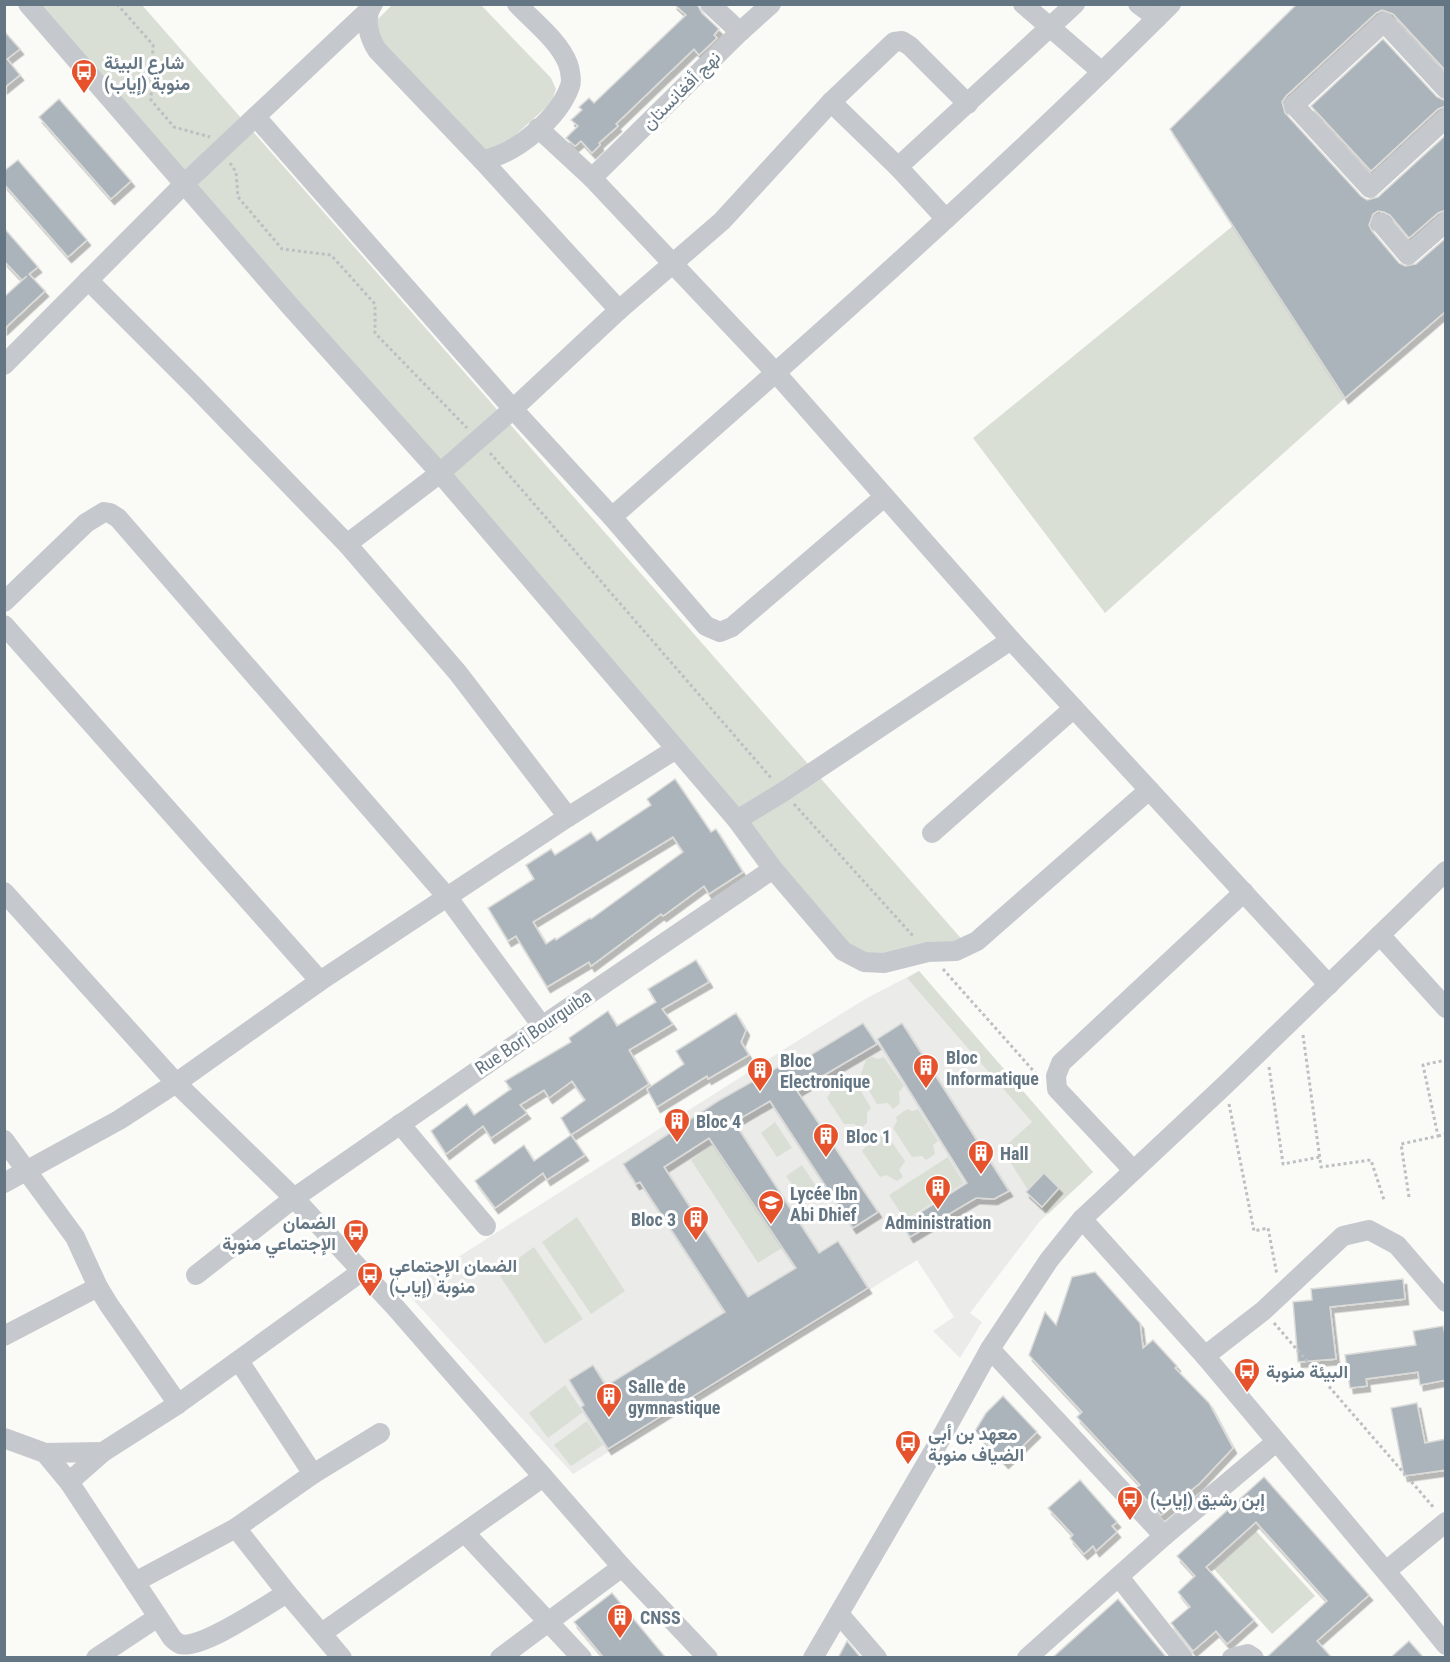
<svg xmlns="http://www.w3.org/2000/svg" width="1450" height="1662" font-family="'Roboto Condensed',Vazirmatn,sans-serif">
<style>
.built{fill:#ebebea}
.green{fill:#dadfd6}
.building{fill:#abb4ba;stroke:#dbdbd9;stroke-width:1.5;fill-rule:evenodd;filter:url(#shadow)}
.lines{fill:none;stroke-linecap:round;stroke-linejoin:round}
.path{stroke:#bcc0c2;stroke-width:3;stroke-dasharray:3 3;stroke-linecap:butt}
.minor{stroke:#c5c9cd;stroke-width:20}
.labels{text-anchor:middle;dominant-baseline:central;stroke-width:6;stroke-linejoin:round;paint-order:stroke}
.poi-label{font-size:18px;font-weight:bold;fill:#647683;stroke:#fff;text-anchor:start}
.street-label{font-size:18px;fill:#647683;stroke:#fff}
</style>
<defs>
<filter id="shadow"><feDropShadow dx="3.5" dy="5.5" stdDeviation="0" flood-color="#0004"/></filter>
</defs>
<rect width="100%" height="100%" fill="#fafaf7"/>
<!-- built -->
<path class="built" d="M919,971L1093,1172L1040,1221L970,1313L982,1322L960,1358L933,1331L954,1317L917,1260L573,1474L405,1291L794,1043L867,998Z"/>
<!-- green -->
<g class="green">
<path d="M33,5H142L966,944L871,955L853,949Z"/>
<path d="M392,5H481L551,78L556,89L551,103L499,150L488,153L379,46L375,22Z"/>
<path d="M1234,225L1345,398L1105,613L973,438Z"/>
<path d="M919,971L1093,1172L1048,1214L1028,1190L1002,1149L1032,1122L907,978Z"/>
<path d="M872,1057L878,1059L884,1057L904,1086L899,1092L900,1103L893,1109L888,1103L877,1104L860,1076L866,1060Z"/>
<path d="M838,1078L846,1081L853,1078L871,1108L867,1113V1123L861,1128L854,1124H844L827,1098L830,1093L832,1082Z"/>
<path d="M907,1109L912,1111L918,1109L938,1141L933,1145L935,1154L926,1160L922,1156L912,1157L893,1128L897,1121L896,1117Z"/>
<path d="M775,1122L792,1148L777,1157L761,1133Z"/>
<path d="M871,1130L877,1134L887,1135L905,1161L899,1170L903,1177L897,1181L886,1175L880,1177L862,1151L868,1144L865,1134Z"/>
<path d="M713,1144L782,1248L758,1263L691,1160Z"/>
<path d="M948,1157L964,1183L905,1220L889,1195Z"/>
<path d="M802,1165L818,1189L802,1199L786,1176Z"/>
<path d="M577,1217L625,1291L591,1314L542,1242Z"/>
<path d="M534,1247L583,1319L545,1344L498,1273Z"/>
<path d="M565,1385L583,1412L548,1438L529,1413Z"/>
<path d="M587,1421L603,1445L571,1466L554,1445Z"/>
<path d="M1256,1531L1315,1596L1272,1634L1214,1569Z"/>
</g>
<!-- building -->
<g class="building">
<path d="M674,4H697L702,13L719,29L714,35L717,38L699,55L694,49L616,124L618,126L599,143L600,145L592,153L581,141L575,146L566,138L578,126L571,120L582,110L579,107L589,98L594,103L686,15Z"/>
<path d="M1297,4H1446V71L1393,14L1382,10L1376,13L1286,96L1282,102L1285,113L1361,196L1367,200L1378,197L1446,135V210L1438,213L1409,238L1390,215L1384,212L1378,211L1373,214L1369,225L1372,231L1399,263L1405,266L1416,264L1446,238V311L1345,398L1170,129Z"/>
<path d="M4,31L20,49L7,59L20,75L4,88Z"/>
<path d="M1383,39L1437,97L1446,101V106L1438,109L1371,171L1311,106Z"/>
<path d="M59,99L131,181L111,199L39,117Z"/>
<path d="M18,160L87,240L68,257L4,184V171Z"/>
<path d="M4,228L38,267L29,274L45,291L4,329V297L27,276L22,280L4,261Z"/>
<path d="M675,779L711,832L716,829L743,872L709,894L704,886L663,916L661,914L591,966L589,962L547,987L516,936L508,941L488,908L534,879L526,865L551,849L555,855L591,832L597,841L651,805L647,799ZM673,837L683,852L591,919L590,918L556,940L555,938L546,944L533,922Z"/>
<path d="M696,960L709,982L662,1009L673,1024L629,1050L649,1084L571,1135L561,1118L585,1100L572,1081L549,1098L544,1090L520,1105L527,1113L491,1138L483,1126L446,1154L431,1131L467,1104L474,1115L511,1089L505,1081L571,1042L569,1038L608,1011L617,1026L656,1002L648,989Z"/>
<path d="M736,1013L746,1030L741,1042L749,1055L708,1079L707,1076L657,1107L647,1089L684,1064L676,1051Z"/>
<path d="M863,1023L877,1044L797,1091L878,1212L853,1228L770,1101L734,1122L819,1253L838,1241L868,1288L608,1449L581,1407L584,1405L569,1380L593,1365L606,1386L725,1312L640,1182L636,1184L623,1164L718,1101L787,1062L791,1067ZM709,1138L796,1268L748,1297L664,1167Z"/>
<path d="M902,1023L1009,1191L994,1199L976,1198L910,1237L902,1224L967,1183L877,1039Z"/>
<path d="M571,1135L585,1155L547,1180L543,1173L495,1208L475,1181L524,1145L534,1161Z"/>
<path d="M1044,1173L1059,1188L1042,1207L1026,1192Z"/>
<path d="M1095,1272L1140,1323L1143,1348L1153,1340L1177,1366L1175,1368L1209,1403L1233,1448L1200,1483L1161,1515L1136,1488L1140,1485L1077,1417L1082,1412L1029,1355L1045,1312L1056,1325L1072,1277Z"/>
<path d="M1403,1279L1405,1299L1330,1307L1336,1359L1298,1362L1293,1302L1312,1300L1311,1289Z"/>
<path d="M1443,1326L1446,1338V1380L1420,1385L1418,1372L1366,1379L1367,1386L1350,1388L1345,1355L1416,1345L1413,1331Z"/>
<path d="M1003,1396L1037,1432L1005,1463L975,1431L986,1413Z"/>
<path d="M1417,1403L1425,1443L1446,1439V1470L1404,1476L1391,1408Z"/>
<path d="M1264,1477L1369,1595L1317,1641L1332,1658H1266L1327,1601L1256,1522L1206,1567L1254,1620L1227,1644L1216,1631L1193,1651L1171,1623L1190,1607L1178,1592L1195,1576L1177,1556Z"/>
<path d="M1080,1480L1117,1522L1112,1526L1117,1532L1096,1551L1093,1546L1084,1554L1070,1538L1073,1535L1048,1508Z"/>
<path d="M612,1593L666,1658H604L574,1622Z"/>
<path d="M1118,1599L1167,1658H1052Z"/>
<path d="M847,1641L861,1658H838Z"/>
<path d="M1409,1641L1424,1658H1390Z"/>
</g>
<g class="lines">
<!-- path -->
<g class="path">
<path d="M117,4L153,45L151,100L174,127L210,137"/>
<path d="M230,163L236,172L238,197L282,249L331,255L375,304V333L467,428"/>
<path d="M490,453L772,779"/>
<path d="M794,804L914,937"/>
<path d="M943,969L1038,1076"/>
<path d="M1303,1035L1321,1167L1371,1160L1384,1200"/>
<path d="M1269,1067L1283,1164L1320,1157"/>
<path d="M1229,1104L1254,1231L1268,1228L1277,1275"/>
<path d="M1438,1136L1446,1134"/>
<path d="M1409,1197L1401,1144L1438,1136L1423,1065L1446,1060"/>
<path d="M1274,1323L1435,1509"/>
</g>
<!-- minor -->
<g class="minor">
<path d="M28,4L290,306L440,473L737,820L773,869L843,951L864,962L884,963L928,952L956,951L977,941L1149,790"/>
<path d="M373,4C363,18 369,37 377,50L482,160C515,155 559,118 570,86C572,81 570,69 568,64C559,41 534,22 517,4"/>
<path d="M710,4L740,32"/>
<path d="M1023,4L1102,72"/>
<path d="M1138,4L1157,18"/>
<path d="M1446,89L1384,22L1294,105L1370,188L1446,118"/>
<path d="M831,102L898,167L946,219"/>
<path d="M256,117L513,409L612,517L706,626L720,632L732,627L884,497"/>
<path d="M538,128L592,178L776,373L1011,640L1329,985"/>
<path d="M482,160L619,310"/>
<path d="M898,167L1075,4"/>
<path d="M592,178L740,32L771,4"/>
<path d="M1381,223L1408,255L1446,222"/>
<path d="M88,280L195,387L347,544L458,673L568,817"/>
<path d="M4,365L184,184L370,9"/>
<path d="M612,517C802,350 992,183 1171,4"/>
<path d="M347,544L440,473L513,409L619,310L722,221L831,102L894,42L902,41L910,46L968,104"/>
<path d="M4,602L86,523L104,512L110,513L118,518L448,898L542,1026"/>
<path d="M4,625L320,981"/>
<path d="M737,820L783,792L1011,640"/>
<path d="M932,833L1074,708"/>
<path d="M4,892L176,1083L294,1198L395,1307L622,1567L708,1658"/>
<path d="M1380,935L1446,1008"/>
<path d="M400,1124L486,1226"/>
<path d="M4,1140L75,1237L98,1287L109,1305L178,1404"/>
<path d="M1133,1170L1057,1089L1056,1076L1061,1063L1244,892"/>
<path d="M4,1183L119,1120L176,1083L320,981L568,817L676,749"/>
<path d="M1082,1219L1205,1356L1408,1598L1446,1645"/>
<path d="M196,1275L294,1198L542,1026L773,869"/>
<path d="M4,1336L98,1287"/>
<path d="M990,1349L1164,1536"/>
<path d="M1205,1356L1263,1311L1343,1236L1369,1230L1397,1245L1446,1302"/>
<path d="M239,1361L313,1474"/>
<path d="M4,1438L45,1453L69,1482L172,1638C175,1641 177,1643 180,1644C202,1650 266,1605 287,1593"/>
<path d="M45,1453L103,1452"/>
<path d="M69,1482L103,1452L178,1404L361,1272"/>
<path d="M465,1533L582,1658"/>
<path d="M1386,1571L1446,1522"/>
<path d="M1119,1577L1183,1658"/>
<path d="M135,1582L236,1528"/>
<path d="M839,1614L877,1658"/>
<path d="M322,1633L543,1477"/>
<path d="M96,1658L158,1617"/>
<path d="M342,1658L287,1593L236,1528L313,1474L380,1433"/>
<path d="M500,1658L622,1567"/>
<path d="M813,1658L936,1447L990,1349L1049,1260L1082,1219L1225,1085L1446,871"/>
<path d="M1027,1658L1164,1536L1276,1442"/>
<path d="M1232,1658L1248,1654L1254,1658"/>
</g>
</g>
<!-- icons -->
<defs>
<symbol id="bus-pin" viewBox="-11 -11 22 30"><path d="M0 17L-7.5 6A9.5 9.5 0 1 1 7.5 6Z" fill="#e6522b" stroke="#fff"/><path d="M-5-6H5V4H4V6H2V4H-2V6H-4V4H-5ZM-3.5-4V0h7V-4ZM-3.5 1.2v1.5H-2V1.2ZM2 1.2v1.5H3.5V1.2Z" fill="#fff"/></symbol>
<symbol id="building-pin" viewBox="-11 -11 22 30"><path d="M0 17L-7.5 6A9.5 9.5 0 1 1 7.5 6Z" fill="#e6522b" stroke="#fff"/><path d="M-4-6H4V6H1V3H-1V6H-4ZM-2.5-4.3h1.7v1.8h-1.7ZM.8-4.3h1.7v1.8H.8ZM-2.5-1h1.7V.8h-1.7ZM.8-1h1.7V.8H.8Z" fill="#fff"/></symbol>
<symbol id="school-pin" viewBox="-11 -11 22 30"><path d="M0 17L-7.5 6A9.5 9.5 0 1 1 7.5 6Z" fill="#e6522b" stroke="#fff"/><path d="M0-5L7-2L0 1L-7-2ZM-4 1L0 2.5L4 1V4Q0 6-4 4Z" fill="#fff"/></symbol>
</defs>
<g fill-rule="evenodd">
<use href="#bus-pin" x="69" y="57" width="30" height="40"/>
<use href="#building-pin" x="911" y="1052" width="30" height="40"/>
<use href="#building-pin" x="745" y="1055" width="30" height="40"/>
<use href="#building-pin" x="662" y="1106" width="30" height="40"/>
<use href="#building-pin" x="811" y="1121" width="30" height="40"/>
<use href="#building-pin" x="966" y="1138" width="30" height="40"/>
<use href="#building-pin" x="923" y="1173" width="30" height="40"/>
<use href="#school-pin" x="756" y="1188" width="30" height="40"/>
<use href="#building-pin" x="681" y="1204" width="30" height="40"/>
<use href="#bus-pin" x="341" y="1217" width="30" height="40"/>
<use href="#bus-pin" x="355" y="1260" width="30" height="40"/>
<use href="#bus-pin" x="1232" y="1356" width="30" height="40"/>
<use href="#building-pin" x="594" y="1381" width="30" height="40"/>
<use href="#bus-pin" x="893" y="1428" width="30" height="40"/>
<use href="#bus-pin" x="1115" y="1484" width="30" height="40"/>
<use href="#building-pin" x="605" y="1602" width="30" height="40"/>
</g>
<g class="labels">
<!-- poi labels -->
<g class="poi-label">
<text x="104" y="62">شارع البيئة<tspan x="104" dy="21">منوبة (إياب)</tspan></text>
<text x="946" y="1057">Bloc<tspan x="946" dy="21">Informatique</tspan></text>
<text x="780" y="1060">Bloc<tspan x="780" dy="21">Electronique</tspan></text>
<text x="696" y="1121">Bloc 4</text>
<text x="846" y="1136">Bloc 1</text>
<text x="1000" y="1153">Hall</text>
<text x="790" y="1193">Lycée Ibn<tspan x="790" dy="21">Abi Dhief</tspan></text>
<text x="676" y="1219" text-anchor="end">Bloc 3</text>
<text x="336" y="1222" text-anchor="end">الضمان<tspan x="336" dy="21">الإجتماعي منوبة</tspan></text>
<text x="938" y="1222" text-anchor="middle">Administration</text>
<text x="389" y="1265">الضمان الإجتماعي<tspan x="389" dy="21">منوبة (إياب)</tspan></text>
<text x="1266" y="1371">البيئة منوبة</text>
<text x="628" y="1386">Salle de<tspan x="628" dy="21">gymnastique</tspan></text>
<text x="928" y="1433">معهد بن أبي<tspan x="928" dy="21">الضياف منوبة</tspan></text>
<text x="1150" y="1499">إبن رشيق (إياب)</text>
<text x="640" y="1617">CNSS</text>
</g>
<!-- street labels -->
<g class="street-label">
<text transform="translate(681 90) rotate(-45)">نهج أفغانستان</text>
<text transform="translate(533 1032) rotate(-34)">Rue Borj Bourguiba</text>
</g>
</g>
<!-- border -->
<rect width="1450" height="1662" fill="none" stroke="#647683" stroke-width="12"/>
</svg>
